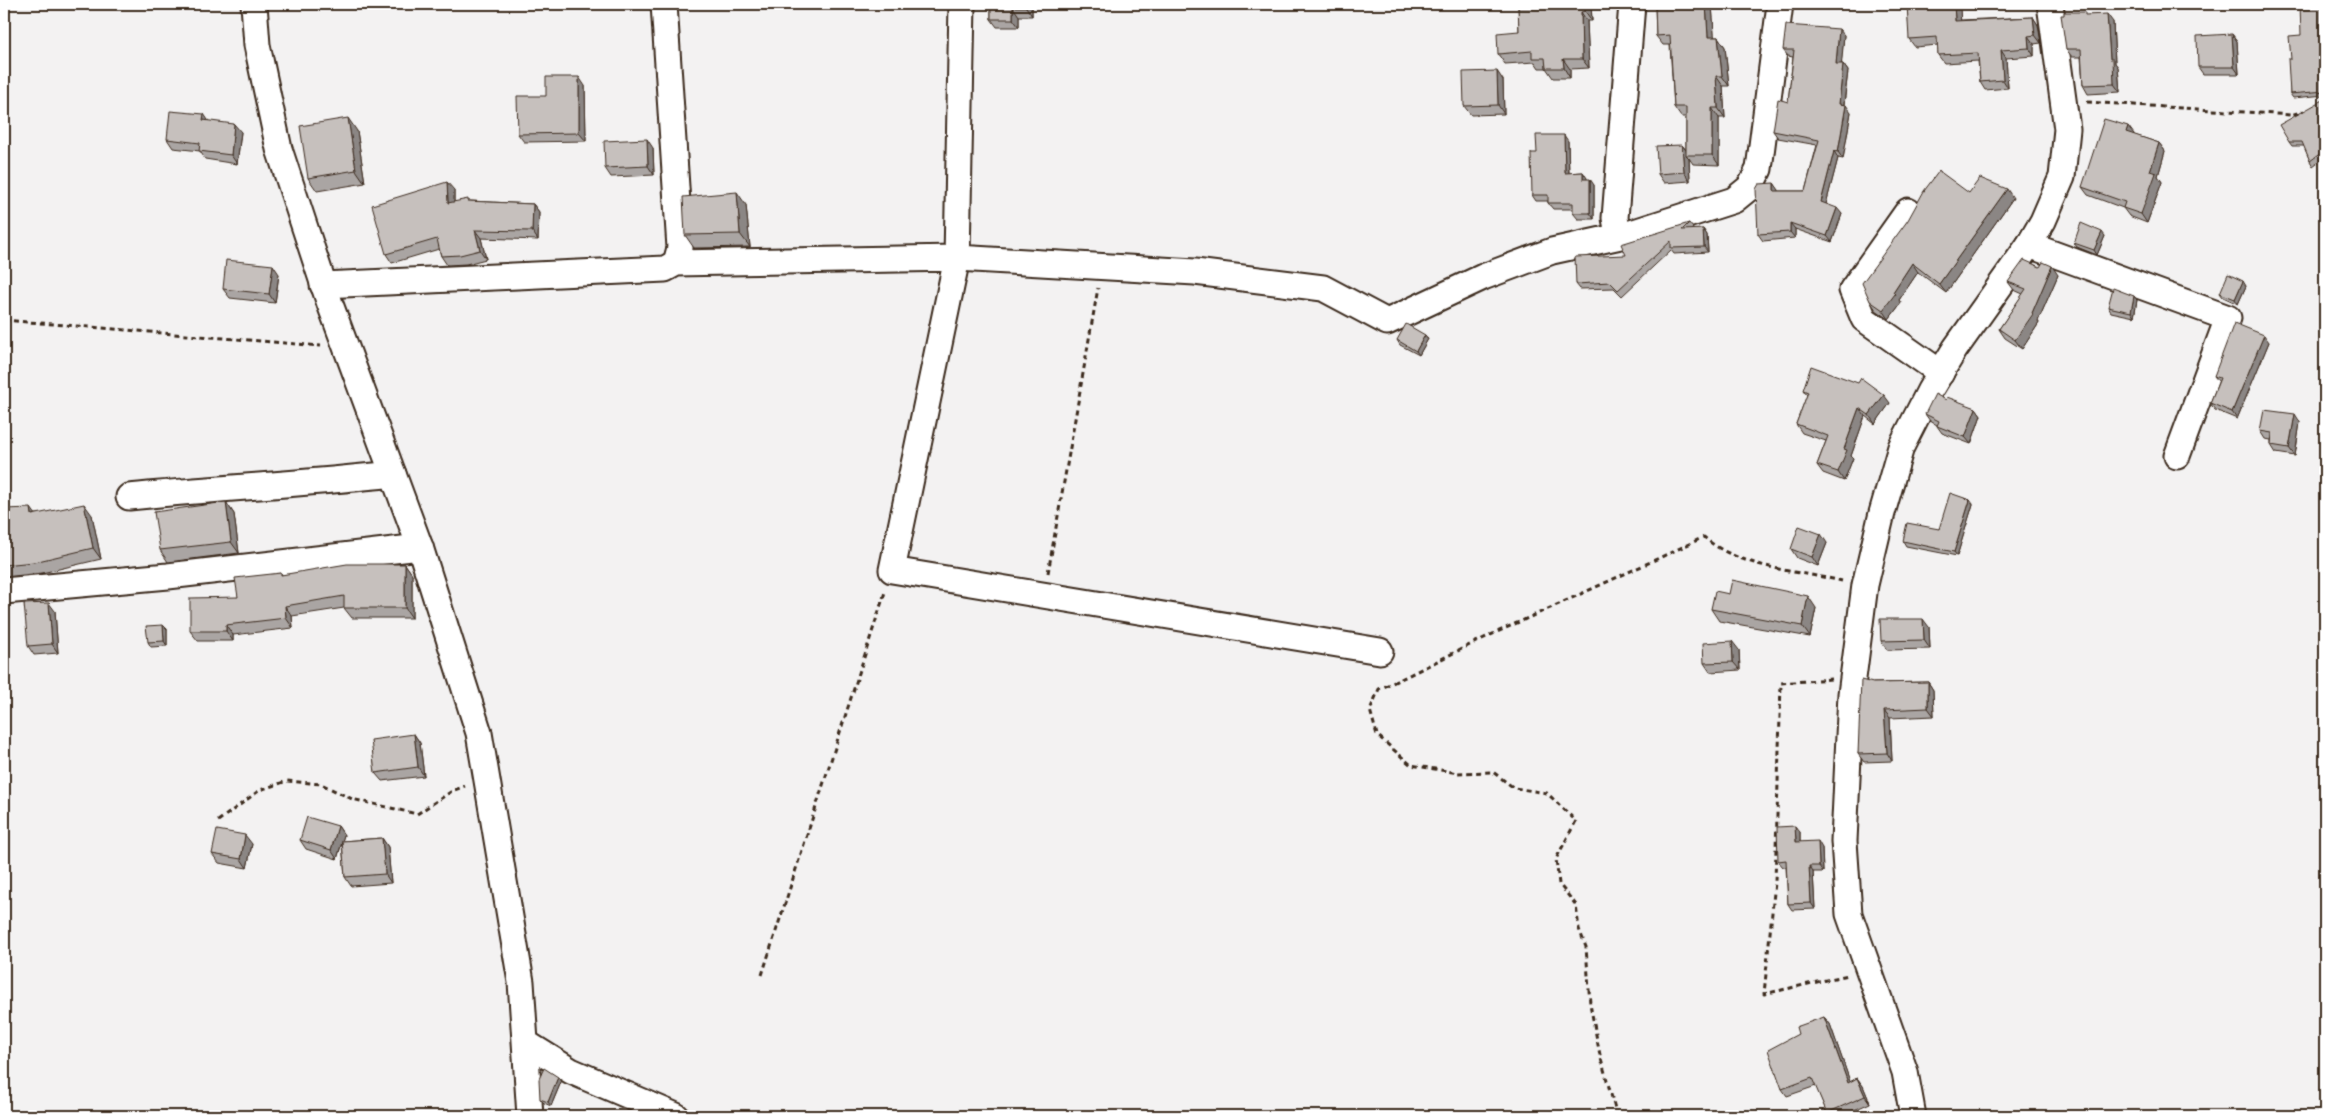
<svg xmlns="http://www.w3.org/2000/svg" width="2329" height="1120" font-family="'Indie Flower',sans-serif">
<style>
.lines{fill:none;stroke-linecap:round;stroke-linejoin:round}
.street-casing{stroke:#3b2a1e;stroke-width:29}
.path{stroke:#3b2a1e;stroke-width:3;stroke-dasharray:5 4;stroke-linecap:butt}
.street{stroke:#fff;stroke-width:25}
.wall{fill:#aaa5a3;stroke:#3b2a1e}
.shaded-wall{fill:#8b8684;stroke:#3b2a1e}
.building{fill:#c6c0bd;stroke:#3b2a1e}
</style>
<rect width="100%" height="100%" fill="#f3f2f2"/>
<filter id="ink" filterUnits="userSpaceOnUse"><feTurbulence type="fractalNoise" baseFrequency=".02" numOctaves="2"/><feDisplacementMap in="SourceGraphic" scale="10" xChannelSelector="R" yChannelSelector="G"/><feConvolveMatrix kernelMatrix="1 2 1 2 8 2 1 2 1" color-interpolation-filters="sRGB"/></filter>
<g filter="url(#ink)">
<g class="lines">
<defs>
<g id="street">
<path d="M254,4L257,45L279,149L330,304L420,547L479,733L521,982L530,1116"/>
<path d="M664,4L680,248L676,263"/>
<path d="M962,4L957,258L1195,272L1323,288L1387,322L1483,277L1552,251L1625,235"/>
<path d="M1632,4L1615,218L1617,229L1625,235L1734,200L1750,187L1759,169L1780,4"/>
<path d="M1908,211L1852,290L1864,319L1941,373"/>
<path d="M2029,245L2228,318L2177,456"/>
<path d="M323,285L665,269L676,263L957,258L892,570L1380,651"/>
<path d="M129,497C217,488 305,484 393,474"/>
<path d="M4,591L168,576L420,547"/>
<path d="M526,1043L571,1071L676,1116"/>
<path d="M1913,1116L1905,1072L1849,914L1844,841L1851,694L1865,585L1882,513L1901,447L1930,390L1955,349L2029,245L2043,221L2062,177L2067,129L2050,4"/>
</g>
</defs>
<!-- street casing -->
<use href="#street" class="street-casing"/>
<!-- path -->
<g class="path">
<path d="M2087,102L2291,115L2304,111"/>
<path d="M4,320L321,346"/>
<path d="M2321,355L2325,354"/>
<path d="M1048,573L1098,288"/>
<path d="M1831,679L1781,683L1775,882L1764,994L1848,975"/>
<path d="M218,821L260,790L287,781L321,784L352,799L417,814L452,791L465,786"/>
<path d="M762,975L885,592"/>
<path d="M1617,1116L1600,1055L1590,1004L1586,947L1579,929L1576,905L1559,884L1556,859L1576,821L1547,793L1514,788L1493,772L1458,773L1411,765L1377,735L1370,710L1379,689C1422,670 1463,647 1506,628C1572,598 1638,568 1704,537C1738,568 1798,571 1842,581"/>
</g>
<!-- street -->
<use href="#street" class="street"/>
</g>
<!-- wall -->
<g class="wall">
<path d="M991,4H1032V16H1019V27H997L991,19Z"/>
<path d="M1518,4H1591L1592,21H1587L1589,68L1570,69V78H1553L1546,68H1539L1535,62L1505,64L1498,54L1519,31Z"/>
<path d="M1655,4H1712L1714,37H1718L1725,47L1729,86H1723L1725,118H1719V165L1693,164L1689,158L1690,181L1664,183L1658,174L1682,145L1686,150V117H1681L1674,107L1670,45H1663L1656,36Z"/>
<path d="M2325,4V95L2293,98L2290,94L2291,59L2301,35Z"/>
<path d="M2088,15L2113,22L2115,63L2118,67L2120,92L2088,94L2083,85L2081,57H2072L2066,49Z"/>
<path d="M2033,17L2038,25L2041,43L2034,44V56L2006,58L2008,88L1985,90L1980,82L1978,61L1944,63L1938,55V45L1915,47L1909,39L1960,20Z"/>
<path d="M2232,34L2237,41L2239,74H2203L2198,67Z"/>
<path d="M1844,35L1841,64H1843L1848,71L1844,105L1851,112L1843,159L1838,158L1826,204L1842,214L1832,242L1795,229V238L1763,241L1758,234L1774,183L1779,191H1805L1817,145L1778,138L1773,131L1788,102L1793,57L1788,56L1783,50Z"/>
<path d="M1503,80L1504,114L1471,115L1464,106Z"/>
<path d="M585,86L586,141L524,142L518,134L546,96Z"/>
<path d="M2325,99V157L2313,166L2310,161L2304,146H2292L2289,142Z"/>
<path d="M208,121L241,132L237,164L205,159L200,151L173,148L167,139Z"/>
<path d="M2128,126L2134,135L2159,143L2165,151L2158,176L2162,182L2147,223L2129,216L2123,208L2088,195L2082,187Z"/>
<path d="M357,131L365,183L317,191L308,178Z"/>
<path d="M1568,141L1569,173L1583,172L1587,179L1594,185V219H1578L1573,213V209H1553L1548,203V201H1536L1532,195L1537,153Z"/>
<path d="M653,148L654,175L611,177L605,168Z"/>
<path d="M454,190V202L470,201L533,204L539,212L538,240L481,238L486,259L466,264L447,265L441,256L439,249L392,263L386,254Z"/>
<path d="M1969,193L2013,198L1946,293L1918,272L1899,300L1901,303L1889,319L1876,310L1870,301Z"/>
<path d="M746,205L750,247L694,248L685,235Z"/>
<path d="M1689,223L1693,228L1692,230L1703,229L1707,235L1708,252L1674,254L1671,250L1622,296L1614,288L1580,289L1576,284L1626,255Z"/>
<path d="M2105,236L2097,255L2077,247L2074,243Z"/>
<path d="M279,274L275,303L230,298L223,289Z"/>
<path d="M2058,275L2038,321L2039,323L2022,349L2005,338L1999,329L2023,294L2014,290L2008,282Z"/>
<path d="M2246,286L2238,304L2223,297L2220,293Z"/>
<path d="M2134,296L2137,300L2134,317L2111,312L2108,307Z"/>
<path d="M1425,335L1428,339L1419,355L1400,345L1397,340Z"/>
<path d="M2269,342L2237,419L2215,410L2210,403L2219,382L2214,376Z"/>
<path d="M1803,390L1890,403L1875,424L1865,416L1851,456L1853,458L1844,481L1823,473L1817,465L1826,441L1802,433L1796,424L1807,395Z"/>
<path d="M1946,400L1976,408L1981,415L1971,444L1942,433L1937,426V425L1930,421L1925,414Z"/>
<path d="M2300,422L2295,456L2276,453L2271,445V440L2265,439L2260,431Z"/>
<path d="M226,502L234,514L239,553L168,562L160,550Z"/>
<path d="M1973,504L1957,556L1906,546L1903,541L1939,529Z"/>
<path d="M4,509L35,514L92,515L101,559L42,573L4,577Z"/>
<path d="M1827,543L1818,566L1797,558L1791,549Z"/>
<path d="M405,564L412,574V618H352L344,608L292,616L293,628L233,635V641H198L190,631L238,597L281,573L282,575Z"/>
<path d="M1729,594L1816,608L1810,637L1719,621L1711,609Z"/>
<path d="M55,611L58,653L34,655L28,646Z"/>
<path d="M163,625L167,629V646L151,647L148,642Z"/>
<path d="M1929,627L1930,649L1887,650L1881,641Z"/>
<path d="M1739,650L1740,670L1710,672L1704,663Z"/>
<path d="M1928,682L1933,690L1934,716L1890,718L1892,761L1864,762L1858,754L1873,683Z"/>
<path d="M414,734L420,743L424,776L382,781L375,773Z"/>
<path d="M338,826L344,835L342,841L382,838L388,847L391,883L351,886L345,877L342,843L337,859L306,849L300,840Z"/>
<path d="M1800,832V842L1822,848L1823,872H1813L1815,909L1792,910L1788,904L1786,867H1783L1778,861Z"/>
<path d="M252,844L247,868L219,863L212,854Z"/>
<path d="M1824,1017L1830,1024L1850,1082L1857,1078L1863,1086L1870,1103L1841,1116H1829L1827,1113L1816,1086L1787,1096L1782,1089L1798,1034Z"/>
<path d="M561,1082L551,1106L544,1103L540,1099Z"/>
</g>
<!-- shaded-wall -->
<g class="shaded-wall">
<path d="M1026,4H1032V16L1026,7Z"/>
<path d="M1585,4H1591L1592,21L1585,11Z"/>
<path d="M1706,4H1712L1715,47L1708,37Z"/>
<path d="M1954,4H1960L1961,29L1955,21Z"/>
<path d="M1013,7L1019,16V27L1013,19Z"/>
<path d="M1581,12L1587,21L1589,68L1582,59Z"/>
<path d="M2107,14L2113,22L2115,63L2118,67L2120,92L2114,84L2110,59Z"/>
<path d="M2033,17L2038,25L2041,43L2035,35Z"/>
<path d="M1839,29L1844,35L1841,70L1836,64Z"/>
<path d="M2232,34L2237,41L2239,74L2234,67Z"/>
<path d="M2028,36L2034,44V56L2029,48Z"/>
<path d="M1718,37L1725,47L1729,86L1722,76Z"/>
<path d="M2001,50L2006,58L2008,88L2003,80Z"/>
<path d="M1563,59L1570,69V78L1564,68Z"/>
<path d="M1843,64L1848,71L1843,111L1839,104Z"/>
<path d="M1497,71L1503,80L1504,114L1498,105Z"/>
<path d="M1716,76L1723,86L1725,118L1718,108Z"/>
<path d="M579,77L585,86L586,141L579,133Z"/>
<path d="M1846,105L1851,112L1843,159L1838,152Z"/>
<path d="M1712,108L1719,118V165L1712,155Z"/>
<path d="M204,114L210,123L203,120Z"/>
<path d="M348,118L357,131L365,183L356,170Z"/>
<path d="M234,124L241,132L237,164L231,155Z"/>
<path d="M2128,126L2134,134L2132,141L2126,132Z"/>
<path d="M1564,135L1568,141L1569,179L1565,173Z"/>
<path d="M647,139L653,148L654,175L648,166Z"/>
<path d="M2159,143L2165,151L2158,176L2162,182L2147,223L2141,214L2150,171Z"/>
<path d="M1682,145L1688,153L1686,155L1689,158L1690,181L1684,172Z"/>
<path d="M1834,151L1838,158L1825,208L1821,202Z"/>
<path d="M1583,172L1587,178V185L1583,179Z"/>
<path d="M1590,179L1594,185V219L1590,213Z"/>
<path d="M447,182L454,190V212L448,203Z"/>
<path d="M1774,183L1779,190V198L1774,191Z"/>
<path d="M2007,189L2013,198L1946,293L1939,284Z"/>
<path d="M737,192L746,205L750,247L740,234Z"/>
<path d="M533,204L539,212L538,240L532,231Z"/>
<path d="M1837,208L1842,214L1832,242L1827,236Z"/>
<path d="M1790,223L1795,229V238L1790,232Z"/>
<path d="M1703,229L1707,235L1708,252L1704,247Z"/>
<path d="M475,230L481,238L486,259L480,250Z"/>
<path d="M2102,232L2105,236L2097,255L2094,250Z"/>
<path d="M1912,263L1918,272L1899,300L1901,303L1889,319L1883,310L1893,292Z"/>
<path d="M273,265L279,274L275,303L269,294Z"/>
<path d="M2052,266L2058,275L2038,321L2039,323L2022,349L2015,340L2032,313Z"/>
<path d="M2243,281L2246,286L2238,304L2235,299Z"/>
<path d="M2134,296L2137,300L2134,317L2131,312Z"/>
<path d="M1425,335L1428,339L1419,355L1416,351Z"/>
<path d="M2264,335L2269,342L2237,419L2232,412Z"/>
<path d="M1884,395L1890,403L1875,424L1869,415Z"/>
<path d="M1859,408L1865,416L1851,456L1853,458L1844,481L1838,472L1844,449Z"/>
<path d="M1976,408L1981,415L1971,444L1965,437Z"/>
<path d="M2295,414L2300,422L2295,456L2289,448Z"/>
<path d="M1970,500L1973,504L1957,556L1954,552Z"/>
<path d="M226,502L234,514L239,553L231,542Z"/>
<path d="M84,504L92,515L101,559L93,548Z"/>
<path d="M31,508L39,519L32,515Z"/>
<path d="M1821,534L1827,543L1818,566L1812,557Z"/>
<path d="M405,564L412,574V618L405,608Z"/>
<path d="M1808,596L1816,608L1810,637L1802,626Z"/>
<path d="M49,603L55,611L58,653L52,644Z"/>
<path d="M285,606L292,616L293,628L286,618Z"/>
<path d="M1923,619L1929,627L1930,649L1924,640Z"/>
<path d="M163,625L167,629V646L164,641Z"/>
<path d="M226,625L233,635V641L226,631Z"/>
<path d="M1732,641L1739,650L1740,670L1733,662Z"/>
<path d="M1928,682L1933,690L1934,716L1928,708Z"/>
<path d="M1884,710L1890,718L1892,761L1887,753Z"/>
<path d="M414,734L420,743L424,776L418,767Z"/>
<path d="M338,826L344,835L337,859L331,850Z"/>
<path d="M1795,826L1800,832V848L1796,842Z"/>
<path d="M245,835L252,844L247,868L241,859Z"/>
<path d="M382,838L388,847L391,883L385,874Z"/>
<path d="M1818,841L1822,848L1823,872L1819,866Z"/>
<path d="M1809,866L1813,872L1815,909L1811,903Z"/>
<path d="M1824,1017L1830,1024L1853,1090L1848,1083Z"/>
<path d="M558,1077L561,1082L551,1106L548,1102Z"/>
<path d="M1857,1078L1863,1086L1870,1103L1865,1096Z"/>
</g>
<!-- building -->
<g class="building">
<path d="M991,4H1026V7H1013V19H991Z"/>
<path d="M1518,4H1585V11L1581,12L1582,59H1563L1564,68H1546L1545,58H1532V51L1498,54L1497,33L1519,31Z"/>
<path d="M1655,4H1706L1708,37H1718L1722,76H1716L1718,108H1712V155H1686V107H1674L1670,35L1656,36Z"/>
<path d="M1907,4H1954L1955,21L2033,17L2035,35L2028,36L2029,48L2001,50L2003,80L1980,82L1978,53L1938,55L1937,37L1909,39Z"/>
<path d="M2300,4H2325V91L2290,94L2288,59H2291L2289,36L2301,35Z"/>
<path d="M2064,12H2085V15L2107,14L2110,59H2113L2114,84L2083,85L2081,49H2066L2061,15H2064Z"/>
<path d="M1786,25L1839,29L1836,64H1843L1839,104L1846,105L1838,152L1834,151L1821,202L1837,208L1827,236L1790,223V232L1758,234L1756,189L1759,184L1774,183V191H1805L1819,140L1773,131L1778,99L1788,102L1794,50H1783Z"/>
<path d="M2232,34L2234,67H2198L2197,36Z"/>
<path d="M1497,71L1498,105L1464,106L1463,72Z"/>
<path d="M546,77H579V133L518,134L517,96H546Z"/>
<path d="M2325,99V150L2310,161L2302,142H2289L2279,125Z"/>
<path d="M170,111L204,114L203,120L234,124L231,155L199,151L200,143L167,139Z"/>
<path d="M348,118L356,170L308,178L300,126Z"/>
<path d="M2104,119L2128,126L2126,132L2159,143L2150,171L2156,173L2141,214L2123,208L2125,202L2082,187Z"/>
<path d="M1536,135H1564L1565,173L1583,172V179H1590V213H1573V203H1548V195H1532L1531,153H1537Z"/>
<path d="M647,139L648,166L605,168L604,141Z"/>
<path d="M1682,145L1684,172L1658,174L1656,146Z"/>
<path d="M1939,171L1969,193L1980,178L2007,189L1939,284L1912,263L1893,292L1895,294L1883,310L1870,301L1862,283L1908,220L1924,191Z"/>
<path d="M447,182L448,203L468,199V201L533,204L532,231L475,230L480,250L460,255L441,256L437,239L386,254L372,205Z"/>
<path d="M737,192L740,234L685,235L683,197Z"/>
<path d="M1689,223L1682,230L1703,229L1704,247L1671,248V241L1618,290L1610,282L1576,284L1575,257L1626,255L1621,244Z"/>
<path d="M2081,223L2102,232L2094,250L2074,243Z"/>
<path d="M226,260L273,265L269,294L223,289Z"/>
<path d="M2024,260L2040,267L2043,262L2052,266L2032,313L2033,314L2015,340L1999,329L2026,289L2008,282Z"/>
<path d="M2228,274L2243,281L2235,299L2220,293Z"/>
<path d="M2113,288L2134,296L2131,312L2108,307Z"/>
<path d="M2234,323L2264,335L2232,412L2210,403L2220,378L2214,376Z"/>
<path d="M1406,324L1425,335L1416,351L1397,340Z"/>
<path d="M1811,366L1858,383L1861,378L1884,395L1869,415L1859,408L1844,449L1847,450L1838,472L1817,465L1828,436L1796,424L1808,392L1803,390Z"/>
<path d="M1935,394L1946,400L1947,397L1976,408L1965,437L1937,426L1939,421L1925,414Z"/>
<path d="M2264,410L2295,414L2289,448L2271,445L2272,433L2260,431Z"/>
<path d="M1950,493L1970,500L1954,552L1903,541L1907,523L1939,529Z"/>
<path d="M226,502L231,542L160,550L154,512Z"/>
<path d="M84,504L93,548L34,562L4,565V509L31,508L32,515Z"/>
<path d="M1799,526L1821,534L1812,557L1791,549Z"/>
<path d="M347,564H405V608H344V596L285,606L286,618L226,625V631H190V598L238,597L235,578L281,573V575Z"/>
<path d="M1732,580L1808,596L1802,626L1711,609L1715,591L1729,594Z"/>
<path d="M49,603L52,644L28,646L24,604Z"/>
<path d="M1880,619H1923L1924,640L1881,641Z"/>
<path d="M163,625L164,641L148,642L146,626Z"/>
<path d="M1732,641L1733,662L1704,663L1703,643Z"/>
<path d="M1861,680L1873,683L1928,682V708L1884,710L1887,753L1858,754Z"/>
<path d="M414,734L418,767L375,773L371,740Z"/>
<path d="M307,817L338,826L331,850L300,840Z"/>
<path d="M1795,826L1796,842L1818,841L1819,866H1809L1811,903L1788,904L1786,860L1778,861L1777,827Z"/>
<path d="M217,830L245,835L241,859L212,854Z"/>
<path d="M382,838L385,874L345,877L342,841Z"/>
<path d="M1824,1017L1848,1083L1857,1078L1865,1096L1827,1113L1812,1078L1782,1089L1768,1050L1798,1034L1796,1027Z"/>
<path d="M544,1068L558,1077L548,1102L540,1099L539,1079Z"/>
</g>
</g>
<!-- margin -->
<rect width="2329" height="1120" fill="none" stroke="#fff" stroke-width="20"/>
<rect x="10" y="10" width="2309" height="1100" fill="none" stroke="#3b2a1e" stroke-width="2" filter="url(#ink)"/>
</svg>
